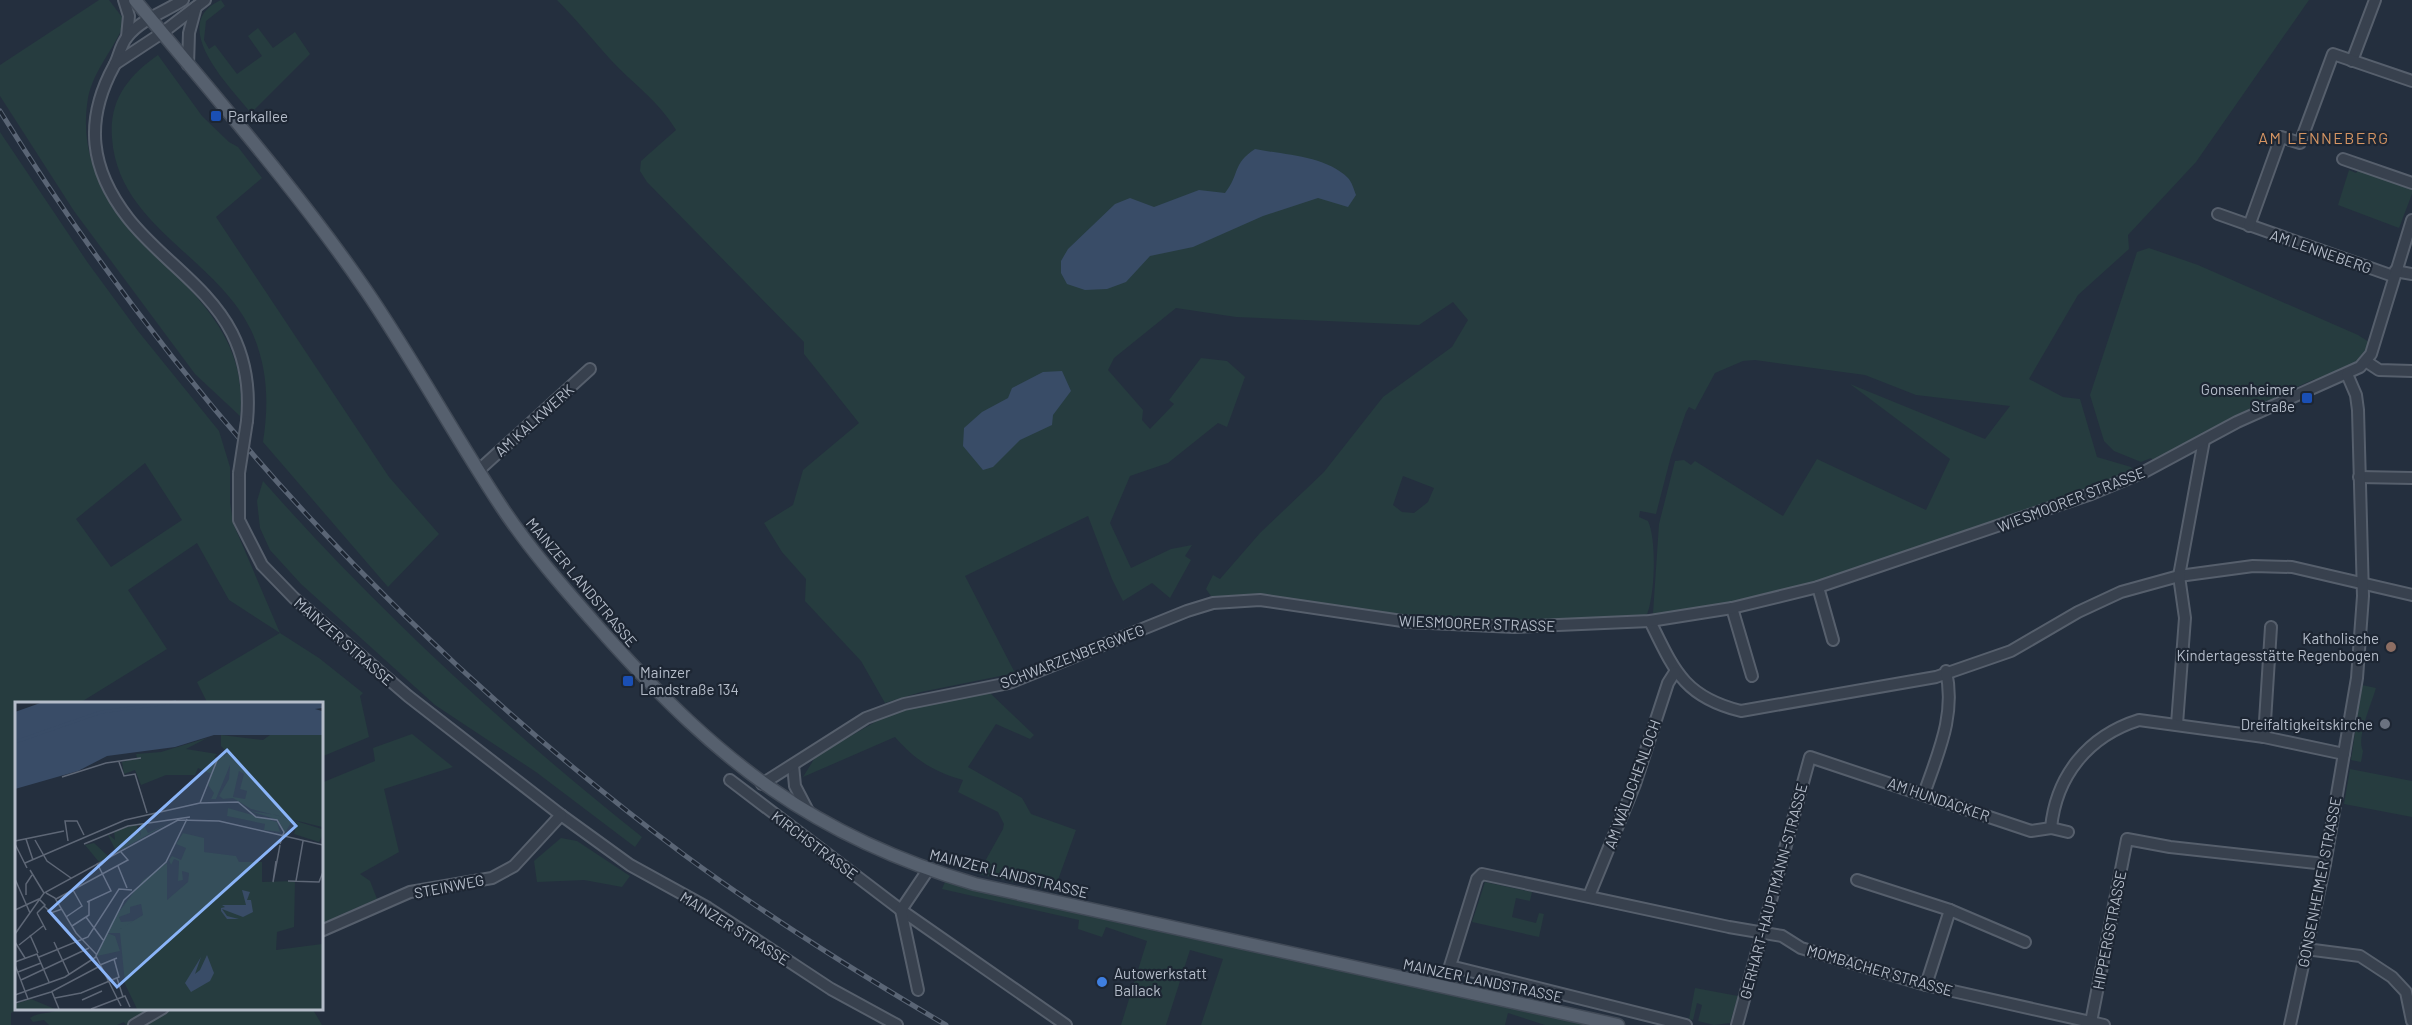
<svg xmlns="http://www.w3.org/2000/svg" width="2412" height="1025" font-family="Barlow,sans-serif">
<style>
.green{fill:#263c3f;fill-rule:evenodd}
.water{fill:#394c67}
.lines{fill:none;stroke-linecap:round;stroke-linejoin:round}
.minor-casing{stroke:#565f6c;stroke-width:14}
.major-casing{stroke:#414a57;stroke-width:15}
.minor{stroke:#38414e;stroke-width:10}
.major{stroke:#56606e;stroke-width:12}
.rail-casing{stroke:#5a6575;stroke-width:5}
.rail{stroke:#1d2633;stroke-width:3;stroke-dasharray:9;stroke-linecap:butt}
.minor-bridge-casing{stroke:#565f6c;stroke-width:14;stroke-linecap:butt}
.minor-bridge{stroke:#38414e;stroke-width:10}
.transit-dot{fill:#1a4fb4;stroke:#1d2633;stroke-width:2}
.education-dot{fill:#8d6e63;stroke:#1d2633;stroke-width:2}
.worship-dot{fill:#6b7280;stroke:#1d2633;stroke-width:2}
.shop-dot{fill:#3f7fe0;stroke:#1d2633;stroke-width:2}
.labels{text-anchor:middle;dominant-baseline:central;stroke-width:4.5;stroke-linejoin:round;paint-order:stroke}
.poi-label{font-size:15px;fill:#b4bcc9;stroke:#1d2633;text-anchor:start}
.street-label{font-size:15px;fill:#b4bcc9;stroke:#1d2633}
.neighbourhood-label{font-size:16px;letter-spacing:1.5px;fill:#d59563;stroke:#1d2633}
.inset-river{fill:none;stroke:#394c67;stroke-width:3}
.inset-road{fill:none;stroke:#5e6776;stroke-width:1.5}
.view{fill:#8ab4f8;fill-opacity:0.15;stroke:#8ab4f8;stroke-width:3}
.inset-edge{fill:none;stroke:#b4bcc9;stroke-width:3}
</style>
<rect width="100%" height="100%" fill="#242f3e"/>
<!-- green -->
<g class="green">
<path d="M99,0H109L125,21C116,47 93,70 88,98C64,244 256,276 240,416L195,374L74,211L0,96V65Z"/>
<path d="M221,0L225,6L206,21L204,40L209,49L215,45L237,74L262,56L248,36L258,28L273,48L295,32L310,54L251,113C231,88 166,24 221,0Z"/>
<path d="M557,0H2309L2196,162L2128,235L2129,249L2078,295L2029,379L2063,397L2080,399L2097,457L2131,467L2135,473L1787,592L1786,588L1767,593L1764,599L1655,616L1653,613L1659,524L1675,461L1684,460L1691,465L1695,461L1783,516L1817,459L1926,510L1950,459L1850,384L1985,439L2010,406L1916,395L1865,375L1755,360L1743,361L1715,373L1695,410L1689,407L1686,412L1671,456L1656,514L1640,511L1639,517L1648,521C1657,540 1655,598 1646,617L1504,624L1424,620L1269,596H1211L1206,589L1213,575L1220,579L1260,533L1324,472L1383,397L1452,347L1468,320L1453,302L1419,325L1236,317L1176,308L1114,358L1108,370L1143,410L1142,420L1150,429L1174,404L1169,400L1201,358L1227,361L1245,377L1227,427L1218,423L1168,463L1130,476L1110,523L1131,568L1171,549L1192,545L1185,556L1191,560L1170,598L1152,583L1123,601L1112,579L1088,516L965,576L1015,673L921,692L885,703L861,661L805,601L806,579L782,552L764,523L793,505L803,470L859,423L804,354V342L647,182L640,171L641,161L676,130C658,100 633,84 610,59C592,39 576,19 557,0ZM1403,476L1434,488L1428,502L1414,513L1402,512L1393,505Z"/>
<path d="M158,55L202,116L229,142L238,147L262,178L216,217L389,477L439,534L388,587L263,442C269,403 268,367 251,330C216,257 118,226 112,138C109,100 128,76 158,55Z"/>
<path d="M0,132L88,263L138,331L219,431L230,467V502L233,523L280,633L319,658L363,693L360,696L369,737L321,757V704H208L197,682L280,633L229,600L197,543L128,590L167,649L78,704H16L17,1009L11,1013V1025H0ZM145,463L182,520L111,567L76,519Z"/>
<path d="M2359,169L2412,186V194L2399,228L2338,205L2349,170L2356,173Z"/>
<path d="M2149,248L2198,265L2358,335L2369,342C2361,366 2341,371 2320,380L2315,379L2287,391L2284,399L2276,403L2268,400L2226,420L2218,429H2210L2153,460L2151,458L2141,462L2114,451L2104,441L2090,395L2137,252Z"/>
<path d="M263,481C378,611 505,728 642,837L635,847L536,772L435,705L301,584L270,550L260,528L257,501Z"/>
<path d="M2362,685L2376,688C2372,702 2356,738 2363,751L2361,762L2351,760Z"/>
<path d="M990,693L1034,735L1030,739L996,724L968,767L1022,798L1031,814L1076,830L1054,891L978,874L1003,829L1004,824L998,812L958,792L963,780C934,772 915,760 895,737L803,777L816,756L882,718L923,704Z"/>
<path d="M412,734L453,767L384,789L399,852L360,874L370,881L377,899L340,915L321,927V783L375,761L373,748Z"/>
<path d="M2350,769L2412,781V817L2344,804Z"/>
<path d="M561,838L577,841L630,876L622,887L584,880L537,882L534,861Z"/>
<path d="M945,882L1587,1025H1545L1508,1013L1505,1025H1201L1223,959L1190,950L1166,1025H1121L1147,941L1106,927L1102,937L1078,929L1079,920L942,889Z"/>
<path d="M1485,882L1532,892L1530,901L1516,898L1512,917L1536,923L1539,913L1544,914L1539,937L1472,922Z"/>
<path d="M1695,988L1738,996L1730,1023L1714,1025L1698,1021L1702,1005L1697,1003L1693,1020L1689,1019Z"/>
<path d="M61,1008H312L322,1025H126L124,1022L117,1025H49L44,1020L33,1022L30,1018C40,1011 51,1015 61,1008Z"/>
</g>
<!-- water -->
<g class="water">
<path d="M1255,149C1285,155 1326,156 1348,178C1352,182 1354,190 1356,195L1348,207L1318,198L1263,216L1193,247L1150,256L1126,282L1107,289L1085,290L1067,284L1061,273V261L1068,249L1115,204L1130,198L1154,207L1199,190L1225,193C1240,174 1232,164 1255,149Z"/>
<path d="M1062,371L1071,391L1053,415L1052,425L1020,440L993,467L983,470L963,446L964,428L982,412L1008,398L1012,388L1043,372Z"/>
</g>
<g class="lines">
<defs>
<g id="minor">
<path d="M124,0L129,16L127,37"/>
<path d="M183,0C165,12 141,19 127,37C120,46 119,57 114,66C84,121 90,169 128,218C159,258 208,286 232,333C246,361 250,390 247,421"/>
<path d="M2352,61L2375,0"/>
<path d="M115,64L162,33L205,0"/>
<path d="M188,65L189,33L196,7"/>
<path d="M2343,159L2412,183"/>
<path d="M2218,214L2393,276"/>
<path d="M2249,226L2281,137L2300,143L2333,54L2412,81"/>
<path d="M2395,271L2412,274"/>
<path d="M2367,362L2379,370L2412,371"/>
<path d="M479,470L590,369"/>
<path d="M239,473V520L262,565L294,598L408,696L561,815L630,865L708,908L831,989L897,1025"/>
<path d="M2359,477L2412,478"/>
<path d="M1818,587L1833,640"/>
<path d="M1732,608L1752,676"/>
<path d="M1650,621C1674,670 1684,697 1741,711L1936,677L2011,651L2078,612L2121,592L2179,576L2253,566L2292,567L2412,595"/>
<path d="M2177,724L2185,618L2179,576L2204,440"/>
<path d="M2264,737L2271,627"/>
<path d="M793,765L795,786L808,811"/>
<path d="M730,780L901,910L1066,1025"/>
<path d="M762,784L866,718L904,704L1009,683L1187,611L1213,603L1260,600L1409,622L1514,627L1650,621L1732,608L1818,587L2091,494L2144,472L2237,422L2360,367L2371,354L2412,220"/>
<path d="M1924,794C1938,753 1956,715 1946,671"/>
<path d="M2051,828C2056,776 2088,736 2139,720L2264,737L2344,754"/>
<path d="M1857,880L1950,910L2025,942"/>
<path d="M1589,896L1635,784L1668,683L1675,672"/>
<path d="M321,931L410,892L492,878L514,866L561,815"/>
<path d="M2306,949L2360,956L2392,977L2406,992L2412,1021"/>
<path d="M1926,985L1950,910"/>
<path d="M918,990L901,910L928,870"/>
<path d="M2091,1022L2127,839L2170,847L2325,864"/>
<path d="M134,1025L163,1008"/>
<path d="M1686,1025L1450,966L1477,879L1482,874L1729,927L1782,936L1801,948L1926,985L2104,1025"/>
<path d="M1737,1025L1810,757L2031,831L2051,828L2068,832"/>
<path d="M2290,1025L2325,864L2357,678L2363,596L2358,410L2356,395L2347,374"/>
</g>
<path id="major" d="M135,0C213,95 295,187 365,289C413,359 454,435 501,506C532,553 570,595 607,637C719,761 812,836 975,884L1618,1025"/>
</defs>
<!-- minor casing -->
<use href="#minor" class="minor-casing"/>
<!-- major casing -->
<use href="#major" class="major-casing"/>
<!-- minor -->
<use href="#minor" class="minor"/>
<!-- major -->
<use href="#major" class="major"/>
<defs>
<path id="rail" d="M0,111C178,399 412,651 683,854C767,916 856,972 946,1025"/>
</defs>
<!-- rail casing -->
<use href="#rail" class="rail-casing"/>
<!-- rail -->
<use href="#rail" class="rail"/>
<defs>
<path id="minor-bridge" d="M239,473L247,421"/>
</defs>
<!-- minor-bridge casing -->
<use href="#minor-bridge" class="minor-bridge-casing"/>
<!-- minor-bridge -->
<use href="#minor-bridge" class="minor-bridge"/>
</g>
<!-- markers -->
<g class="transit-dot">
<rect x="210" y="110" width="12" height="12" rx="3"/>
<rect x="2301" y="392" width="12" height="12" rx="3"/>
<rect x="622" y="675" width="12" height="12" rx="3"/>
</g>
<circle class="education-dot" cx="2391" cy="647" r="6"/>
<circle class="worship-dot" cx="2385" cy="724" r="6"/>
<circle class="shop-dot" cx="1102" cy="982" r="6"/>
<g class="labels">
<!-- poi labels -->
<g class="poi-label">
<text x="228" y="116">Parkallee</text>
<text x="2295" y="389" text-anchor="end">Gonsenheimer<tspan x="2295" dy="17">Straße</tspan></text>
<text x="2379" y="638" text-anchor="end">Katholische<tspan x="2379" dy="17">Kindertagesstätte Regenbogen</tspan></text>
<text x="640" y="672">Mainzer<tspan x="640" dy="17">Landstraße 134</tspan></text>
<text x="2373" y="724" text-anchor="end">Dreifaltigkeitskirche</text>
<text x="1114" y="973">Autowerkstatt<tspan x="1114" dy="17">Ballack</tspan></text>
</g>
<!-- street labels -->
<g class="street-label">
<text transform="translate(2321 251) rotate(19)">AM LENNEBERG</text>
<text transform="translate(534 420) rotate(-42)">AM KALKWERK</text>
<text transform="translate(2071 499) rotate(-21)">WIESMOORER STRASSE</text>
<text transform="translate(582 582) rotate(50)">MAINZER LANDSTRASSE</text>
<text transform="translate(1477 623) rotate(2)">WIESMOORER STRASSE</text>
<text transform="translate(344 641) rotate(41)">MAINZER STRASSE</text>
<text transform="translate(1072 656) rotate(-21)">SCHWARZENBERGWEG</text>
<text transform="translate(1632 784) rotate(-70)">AM WÄLDCHENLOCH</text>
<text transform="translate(1939 799) rotate(19)">AM HUNDACKER</text>
<text transform="translate(815 845) rotate(37)">KIRCHSTRASSE</text>
<text transform="translate(1009 873) rotate(14)">MAINZER LANDSTRASSE</text>
<text transform="translate(2319 882) rotate(-79)">GONSENHEIMER STRASSE</text>
<text transform="translate(449 886) rotate(-11)">STEINWEG</text>
<text transform="translate(1773 891) rotate(-75)">GERHART-HAUPTMANN-STRASSE</text>
<text transform="translate(735 928) rotate(32)">MAINZER STRASSE</text>
<text transform="translate(2109 930) rotate(-79)">HIPPERGSTRASSE</text>
<text transform="translate(1880 970) rotate(16)">MOMBACHER STRASSE</text>
<text transform="translate(1483 980) rotate(12)">MAINZER LANDSTRASSE</text>
</g>
<!-- neighbourhood labels -->
<g class="neighbourhood-label">
<text x="2324" y="137">AM LENNEBERG</text>
</g>
</g>
<!-- overview -->
<g transform="translate(15 702)">
<rect width="308" height="308" fill="#242f3e"/>
<path d="M206,33L248,38L255,33H307V125L236,107L218,96L208,97L204,94L214,77L215,63L201,97H196L199,91L193,83L196,72L183,66L180,73H151L126,83L120,68L109,72L107,60L122,56L121,52L146,50L192,36L171,47L202,52L199,55L203,56L210,51L209,55L212,50L206,44ZM224,69L229,72L225,87L232,89L230,97L218,95ZM213,106L262,120L265,130L249,128L250,122L212,114ZM235,109L261,113L307,127V134L304,140L279,132L282,121L277,119L270,131L263,118ZM124,121H128L133,131L152,122L84,160L70,143L79,141L93,154L101,149L92,131L100,138L99,129L121,122L126,134ZM168,131L189,136V150L221,154L224,160H247V180L280,179L279,225L262,230L261,248L307,242V307H122L110,282L105,231H92L100,234L105,249L82,254L97,219L128,178L152,161V198L173,180L174,171L167,169L168,178L163,179L164,159L159,157L156,163L154,158L157,154L166,158L171,146L161,142ZM126,202L128,213L105,227L118,219L106,220L104,215L115,211V205ZM16,297L40,307H0V302Z" fill="#263c3f" fill-rule="evenodd"/>
<path d="M28,0H306L307,6L300,7L307,9V33H199L160,45L92,54L63,69L0,87V10ZM227,188L235,190L232,198H236L238,210L228,215L207,207L212,214L224,217H212L206,209V206L210,205L207,203H231ZM192,253L199,271L195,279L176,290L170,281L186,255L180,272L185,268Z" fill="#394c67"/>
<path class="inset-river" d="M0,40L86,10L161,0"/>
<path class="inset-road" d="M104,60L109,74L120,72L132,111M47,75L91,61L126,56M185,101L203,56M11,137L18,158M20,138L32,159L56,176M0,139L49,129M53,139L50,119H62L69,133M0,142L12,166M69,142L113,124L175,115M261,159L258,180L265,143M10,161L110,118L185,101L223,100L241,115L262,118L269,130L265,142M103,164L112,186M15,168L29,191M0,177L15,211M273,179L304,180L308,170M281,179L288,139M31,191L40,196L61,231L82,253M11,193V182L17,173M41,197L113,158L106,150M72,200L96,189L82,161M29,204L36,211L47,207M0,208L24,197L30,203L22,211M22,211L31,228M51,215L67,204L58,188M71,215L88,238M57,224L74,213V199M0,232L29,191L163,118L204,119L308,143M15,233L23,251M0,240L10,256M39,240L54,272M4,243L28,224M24,255L73,235L104,187L117,188M0,260L22,252L34,280M0,263L13,297M85,263L102,256M3,270L26,261M102,276L108,295M6,278L74,246M37,290L44,307M0,293L50,275L81,255M40,296L66,291L104,275L99,257M67,298L87,289M0,301L36,290L85,264M106,304L81,254L109,198L151,160L172,117M76,307L110,294L115,305"/>
<path class="view" d="M212,48L281,124L102,285L34,209Z"/>
<rect width="308" height="308" class="inset-edge"/>
</g>
</svg>
